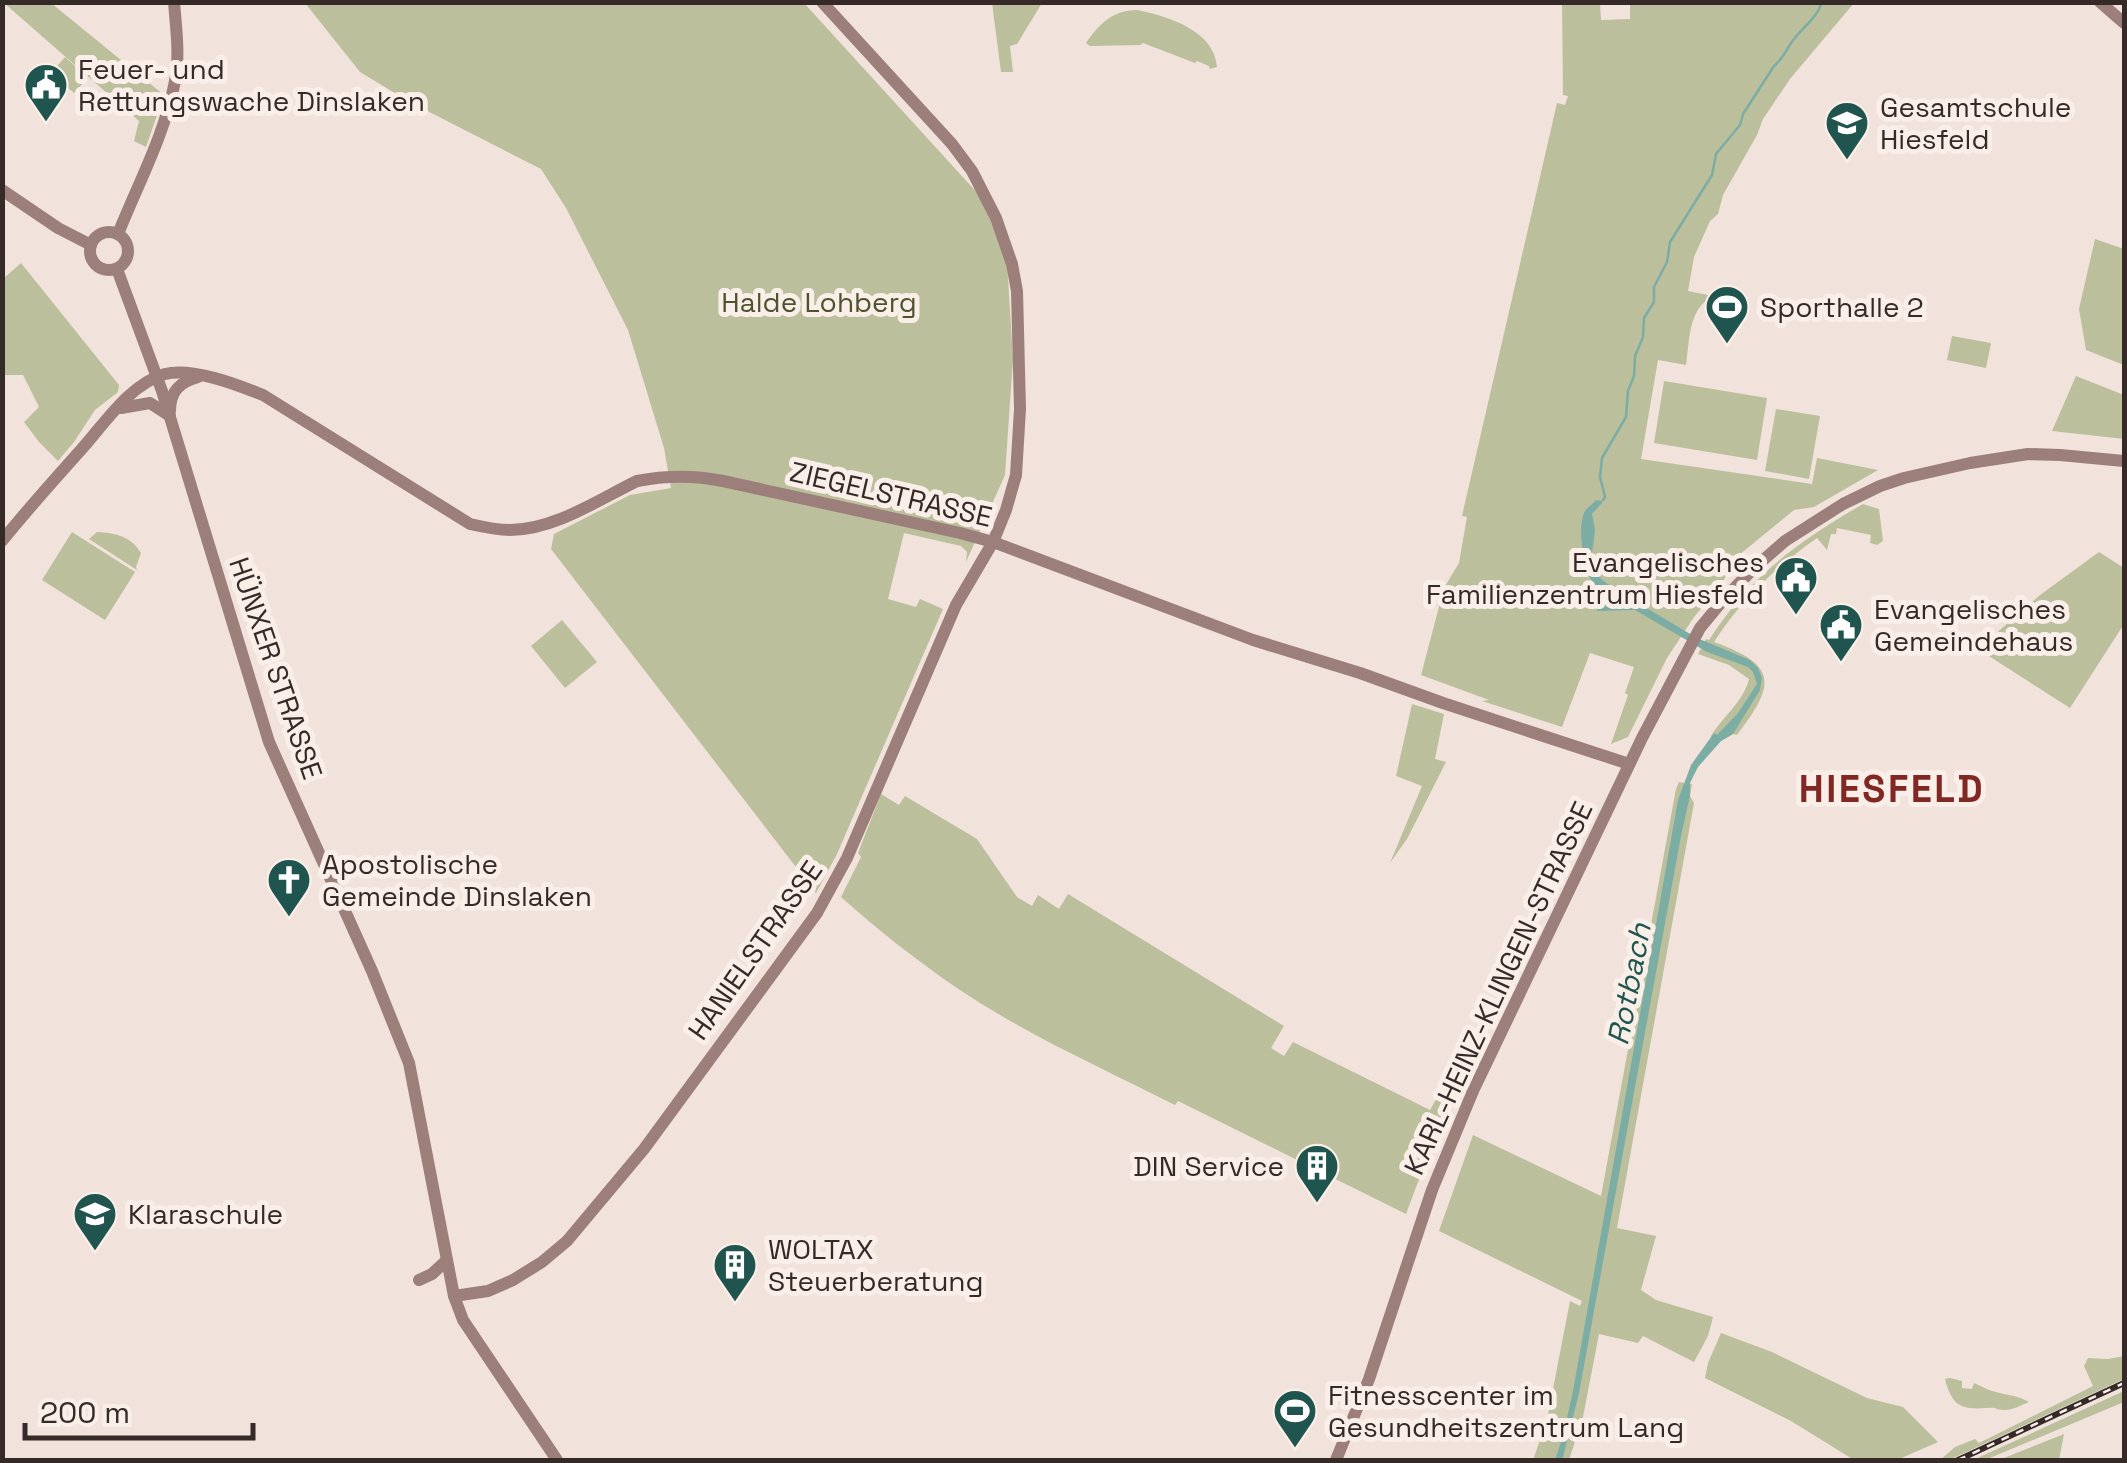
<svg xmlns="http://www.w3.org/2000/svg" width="2127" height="1463" font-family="'Space Grotesk',sans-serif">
  <rect width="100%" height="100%" fill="#f1e3dc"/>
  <g fill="#bbbf9c">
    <polygon points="4,3 51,3 164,95 146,147 134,141 139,121"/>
    <polygon points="305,3 804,3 981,197 1007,262 1013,359 1005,475 966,562 967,552 961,546 904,533 888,599 916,607 920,599 943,609 837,854 816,893 551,549 554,534 630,495 671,488 664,448 628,330 566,208 541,169 408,101 360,72"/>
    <polygon points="992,3 1042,3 1017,44 1010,46 1013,72 1001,72"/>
    <path d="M 1562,3 L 1600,3 L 1601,20 L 1630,19 L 1630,3 L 1854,3 L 1790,79 L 1763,119 L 1757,135 L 1723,195 L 1718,214 L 1710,221 L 1694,257 L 1688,291 L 1713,296 C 1688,309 1690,339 1686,365 L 1658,360 L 1641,459 L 1812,484 L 1817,458 L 1878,470 L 1814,507 L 1794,510 L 1733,560 L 1722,584 L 1694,617 L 1667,658 L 1628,737 L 1611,744 L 1628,695 L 1625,693 L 1634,667 L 1590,653 L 1562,727 L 1482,701 L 1489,700 L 1421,675 L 1444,588 L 1459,563 L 1467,517 L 1462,516 L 1557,103 L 1565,105 L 1568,96 L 1563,95 Z"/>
    <path d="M 1137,10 C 1168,16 1215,31 1217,67 L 1210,69 L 1209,66 L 1197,61 L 1195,63 L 1143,43 L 1140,45 L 1090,46 L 1086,43 C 1099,24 1113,10 1137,10 Z"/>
    <polygon points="65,57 88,78 74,93 51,73"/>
    <polygon points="2095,239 2124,249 2124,365 2086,350 2079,309"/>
    <polygon points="21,263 119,385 118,392 95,410 74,442 58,461 39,442 24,422 39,407 23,375 3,375 3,279"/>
    <polygon points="1952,336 1991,343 1986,368 1947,360"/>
    <polygon points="2076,376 2124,395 2124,439 2052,431"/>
    <polygon points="1664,381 1767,398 1757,460 1654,443"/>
    <polygon points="1776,409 1820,416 1809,479 1765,471"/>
    <path d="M 1863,504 L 1879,509 L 1883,541 L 1877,545 L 1870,543 L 1871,535 L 1837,528 L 1836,534 L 1831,534 L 1827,550 L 1817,538 C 1777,566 1741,600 1714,642 C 1778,665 1776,684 1737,735 L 1733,734 L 1721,741 L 1714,734 L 1710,738 C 1720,719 1743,703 1749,679 L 1729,665 L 1698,654 L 1706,639 L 1709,640 C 1750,576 1799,541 1863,504 Z"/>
    <polygon points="72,532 135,572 105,620 42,580"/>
    <path d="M 97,532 C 115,533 131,536 141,553 L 136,567 L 137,570 L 89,539 Z"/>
    <polygon points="2099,552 2124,568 2124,624 2070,708 1978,649 2040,595"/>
    <polygon points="562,620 597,662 565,688 531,646"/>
    <polygon points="1412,704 1444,714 1435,759 1446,762 1407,839 1390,863 1422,786 1396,776"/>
    <polygon points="1679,782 1692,784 1690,796 1694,803 1617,1228 1656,1236 1641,1290 1656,1300 1713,1317 1708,1336 1694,1362 1643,1336 1638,1343 1599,1334 1583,1417 1569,1460 1533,1460 1547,1420 1570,1301 1580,1306 1582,1301 1439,1231 1473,1135 1601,1196 1676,789"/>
    <path d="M 881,794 L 899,805 L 905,796 L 977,839 L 1017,897 L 1032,906 L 1038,895 L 1059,909 L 1068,894 L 1284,1026 L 1271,1048 L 1284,1056 L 1293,1042 L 1430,1110 L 1454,1068 L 1464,1077 L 1418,1182 L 1406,1214 L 1178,1101 L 1175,1105 C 1102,1068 1025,1034 957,988 C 916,960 878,930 841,897 L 861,857 L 858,853 Z"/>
    <polygon points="1721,1333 1772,1352 1867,1398 1903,1407 1938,1442 1897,1460 1854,1460 1791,1421 1705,1378 1708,1363"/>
    <polygon points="2124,1356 2124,1379 1949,1460 1940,1460 1955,1447 1975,1439 1979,1443 2093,1386 2084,1366 2088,1358 2108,1359"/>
    <path d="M 1950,1378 L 1962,1381 L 1962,1388 L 1972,1389 L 1974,1383 C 1979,1385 1984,1388 1989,1390 C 2002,1395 2016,1394 2029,1402 C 2021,1405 2013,1410 2005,1410 C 1993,1410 1999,1407 1987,1408 C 1961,1410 1952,1406 1945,1379 Z"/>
    <polygon points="2124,1391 2124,1402 1985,1460 1973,1460"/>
    <polygon points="2064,1434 2059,1460 1999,1460"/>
  </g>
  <path fill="#7cada5" d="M 1596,500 L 1602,501 L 1602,503 L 1592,514 L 1595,530 L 1592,554 L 1601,579 L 1616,590 L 1697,638 L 1750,660 L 1758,668 L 1762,678 L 1760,690 L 1733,734 L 1721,741 L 1698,767 L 1690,783 L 1690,796 L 1681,836 L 1579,1393 L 1563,1457 L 1561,1460 L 1555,1460 L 1563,1436 L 1573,1391 L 1678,800 L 1691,765 L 1714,733 L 1717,735 L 1738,713 L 1757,684 L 1753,672 L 1748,667 L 1707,652 L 1635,610 L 1597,611 L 1600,597 L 1610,598 C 1603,591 1591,583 1588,574 C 1583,559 1577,526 1585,511 C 1588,507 1593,504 1596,500 Z"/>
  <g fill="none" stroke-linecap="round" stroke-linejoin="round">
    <path stroke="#7cada5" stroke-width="2.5" d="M 1603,500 L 1605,497 L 1600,477 L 1602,458 L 1626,417 L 1628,391 L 1634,376 L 1635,356 L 1643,337 L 1644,318 L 1654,302 L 1654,287 L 1667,262 L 1670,242 L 1712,175 L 1716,154 L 1740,125 L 1743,114 L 1774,66 C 1784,58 1787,47 1795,38 C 1805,25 1817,18 1822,2"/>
    <g stroke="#9c7f7a" stroke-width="12">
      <polyline points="2100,2 2124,23"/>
      <polyline points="2,190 58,228 91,245"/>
      <circle cx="109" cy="251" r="19"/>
      <path d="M 118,234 C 138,184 165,134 175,81 C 180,55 176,28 174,2"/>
      <polyline points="117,269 162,391 269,742 372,971 409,1063 454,1296 463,1320 557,1460"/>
      <polyline points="121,408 150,403 170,416"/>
      <path d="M 170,411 C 170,391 180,382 198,377"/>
      <path d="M 2,541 C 27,510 53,481 79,452 C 103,426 129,384 165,374 C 192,367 238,385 263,395 L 470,524 C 483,527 496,530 510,530 C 554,530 598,500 637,481 C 667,475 694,475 723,481 L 960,533 L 993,542 L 1253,640 L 1360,673 L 1443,703 L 1629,764"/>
      <polyline points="419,1280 432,1274 446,1261"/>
      <polyline points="454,1296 488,1291 513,1280 542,1262 567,1241 644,1149 817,913 847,858 956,605 993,542 1006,510 1016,475 1020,409 1017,291 1012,264 996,218 972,171 952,144 822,2"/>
      <polyline points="1336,1460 1369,1379 1432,1190 1473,1091 1642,738 1700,628 1724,599 1754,568 1785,541 1843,504 1880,486 1904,478 1970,463 2028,454 2060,455 2124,461"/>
    </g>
    <defs>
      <polyline id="rail" points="1958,1460 2124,1383"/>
    </defs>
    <use href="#rail" stroke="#362a28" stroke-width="6"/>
    <use href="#rail" stroke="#f9eee8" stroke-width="2.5" stroke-dasharray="8" stroke-linecap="butt"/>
  </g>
  <defs>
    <symbol id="civic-pin" viewBox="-11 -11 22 30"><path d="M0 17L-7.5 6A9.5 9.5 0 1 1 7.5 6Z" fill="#1f554e" stroke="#f9eee8"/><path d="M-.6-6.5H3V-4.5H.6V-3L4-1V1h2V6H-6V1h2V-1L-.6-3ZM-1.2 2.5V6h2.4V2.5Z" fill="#fff"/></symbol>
    <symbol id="school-pin" viewBox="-11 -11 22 30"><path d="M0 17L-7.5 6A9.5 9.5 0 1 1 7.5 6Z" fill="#1f554e" stroke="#f9eee8"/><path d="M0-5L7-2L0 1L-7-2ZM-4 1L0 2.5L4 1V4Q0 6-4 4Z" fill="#fff"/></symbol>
    <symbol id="stadium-pin" viewBox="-11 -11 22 30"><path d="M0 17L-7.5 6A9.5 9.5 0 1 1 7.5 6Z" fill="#1f554e" stroke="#f9eee8"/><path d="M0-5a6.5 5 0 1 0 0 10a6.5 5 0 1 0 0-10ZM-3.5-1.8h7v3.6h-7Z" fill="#fff"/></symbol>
    <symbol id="church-pin" viewBox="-11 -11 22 30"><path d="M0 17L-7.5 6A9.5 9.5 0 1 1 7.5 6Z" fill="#1f554e" stroke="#f9eee8"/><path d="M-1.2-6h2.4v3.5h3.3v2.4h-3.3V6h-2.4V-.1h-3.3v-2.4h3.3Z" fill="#fff"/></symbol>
    <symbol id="building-pin" viewBox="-11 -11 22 30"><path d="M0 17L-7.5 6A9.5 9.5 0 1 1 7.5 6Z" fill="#1f554e" stroke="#f9eee8"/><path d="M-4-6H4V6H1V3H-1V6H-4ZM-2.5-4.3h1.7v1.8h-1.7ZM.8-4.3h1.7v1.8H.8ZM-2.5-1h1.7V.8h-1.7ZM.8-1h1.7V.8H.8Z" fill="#fff"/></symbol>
  </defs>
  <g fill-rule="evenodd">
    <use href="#civic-pin" x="21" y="60" width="50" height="68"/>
    <use href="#school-pin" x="1822" y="98" width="50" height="68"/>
    <use href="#stadium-pin" x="1702" y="282" width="50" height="68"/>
    <use href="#civic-pin" x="1771" y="553" width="50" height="68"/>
    <use href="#civic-pin" x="1816" y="600" width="50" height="68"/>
    <use href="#church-pin" x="264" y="855" width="50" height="68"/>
    <use href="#building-pin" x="1292" y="1141" width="50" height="68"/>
    <use href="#school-pin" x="70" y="1189" width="50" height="68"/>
    <use href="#building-pin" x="710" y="1240" width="50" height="68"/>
    <use href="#stadium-pin" x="1270" y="1386" width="50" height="68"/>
  </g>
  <g text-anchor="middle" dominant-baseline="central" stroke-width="10" stroke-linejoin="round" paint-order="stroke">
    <g font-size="28" fill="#362a28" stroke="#f9eee8" text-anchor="start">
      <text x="78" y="69">Feuer- und<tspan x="78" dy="32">Rettungswache Dinslaken</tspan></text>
      <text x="1880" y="107">Gesamtschule<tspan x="1880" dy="32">Hiesfeld</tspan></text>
      <text x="1760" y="307">Sporthalle 2</text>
      <text x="1764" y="562" text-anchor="end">Evangelisches<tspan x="1764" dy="32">Familienzentrum Hiesfeld</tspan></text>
      <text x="1874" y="609">Evangelisches<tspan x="1874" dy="32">Gemeindehaus</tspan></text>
      <text x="322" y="864">Apostolische<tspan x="322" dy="32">Gemeinde Dinslaken</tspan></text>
      <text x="1284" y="1166" text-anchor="end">DIN Service</text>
      <text x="128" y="1214">Klaraschule</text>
      <text x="768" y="1249">WOLTAX<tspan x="768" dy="32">Steuerberatung</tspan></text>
      <text x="1328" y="1395">Fitnesscenter im<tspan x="1328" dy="32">Gesundheitszentrum Lang</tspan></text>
    </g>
    <g font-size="28" fill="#4d532d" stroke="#f9eee8">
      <text x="819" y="302">Halde Lohberg</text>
    </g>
    <g font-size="28" fill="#362a28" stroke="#f9eee8">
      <text transform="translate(891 494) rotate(13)">ZIEGELSTRASSE</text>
      <text transform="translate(276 668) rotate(71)">HÜNXER STRASSE</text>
      <text transform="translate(755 950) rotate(-55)">HANIELSTRASSE</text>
      <text transform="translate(1498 988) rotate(-65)">KARL-HEINZ-KLINGEN-STRASSE</text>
    </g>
    <g font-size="30" font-style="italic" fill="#1f554e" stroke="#f9eee8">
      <text transform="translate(1629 984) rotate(-79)">Rotbach</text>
    </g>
    <g font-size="38" font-weight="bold" letter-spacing="2.5" fill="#812824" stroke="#f9eee8">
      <text x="1892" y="789">HIESFELD</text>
    </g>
  </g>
  <rect width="2127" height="1463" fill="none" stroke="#362a28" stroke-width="10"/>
  <path d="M25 1423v15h228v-15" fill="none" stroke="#362a28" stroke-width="5"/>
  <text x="40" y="1423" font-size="30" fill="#362a28" stroke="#f9eee8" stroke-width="8" paint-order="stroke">200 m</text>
</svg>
